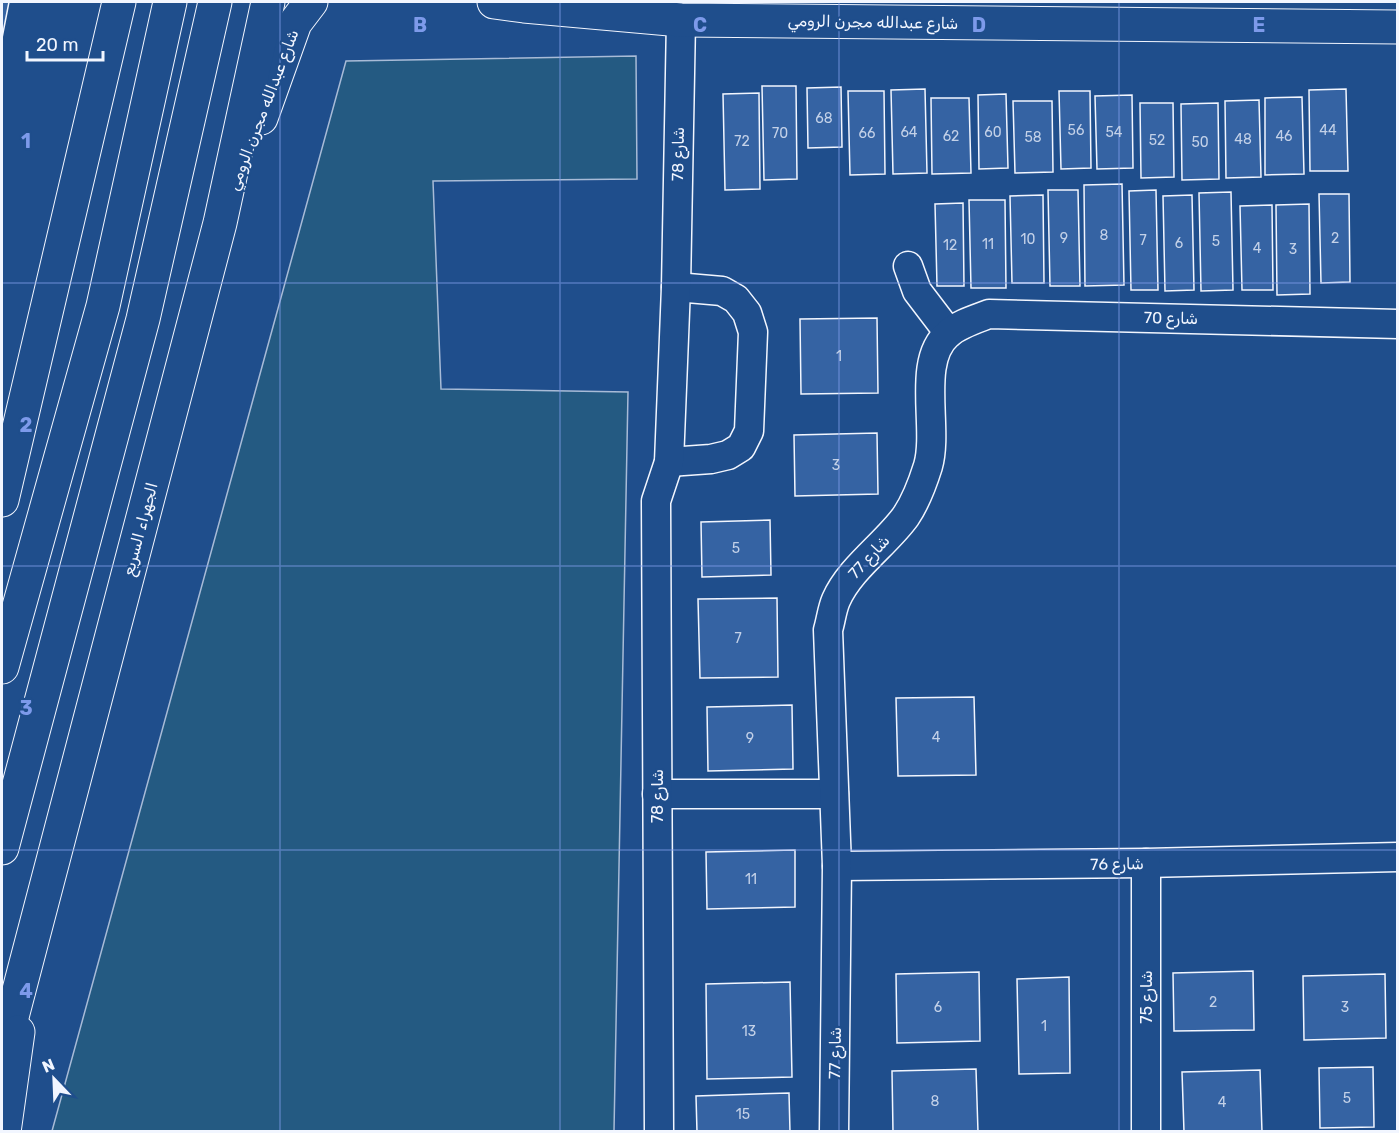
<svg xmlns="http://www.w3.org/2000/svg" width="1399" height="1133" font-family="Rubik,Cairo,sans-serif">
  <rect width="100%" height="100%" fill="#1f4e8c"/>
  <polygon fill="#245a82" stroke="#a8bbd7" stroke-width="1.5" points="636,56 637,179 433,181 441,389 628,392 614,1131 52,1131 346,61"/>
  <g fill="#3563a3" stroke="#f2f6ff" stroke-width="1.5">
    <polygon points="2,2 9,2 2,38"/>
    <polygon points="762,86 796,86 797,179 764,180"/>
    <polygon points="841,87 842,147 808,148 807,88"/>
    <polygon points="925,89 927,173 893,174 891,90"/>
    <polygon points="1346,89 1348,171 1310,171 1309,90"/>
    <polygon points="848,91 884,91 885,174 850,175"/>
    <polygon points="1059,91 1090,91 1091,168 1061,169"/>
    <polygon points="759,93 760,189 725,190 723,94"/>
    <polygon points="1006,94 1008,168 979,169 978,95"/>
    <polygon points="1132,95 1133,168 1097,169 1095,96"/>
    <polygon points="1302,97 1304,174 1265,175 1265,98"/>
    <polygon points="931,98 969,98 971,173 932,174"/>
    <polygon points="1259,100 1261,177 1226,178 1225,101"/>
    <polygon points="1013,101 1052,101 1053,172 1015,173"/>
    <polygon points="1140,103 1173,103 1174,177 1141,178"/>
    <polygon points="1218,103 1219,179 1182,180 1181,104"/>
    <polygon points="1122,184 1124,285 1085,286 1084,185"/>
    <polygon points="1048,190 1078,190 1080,286 1050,286"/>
    <polygon points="1156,190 1158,290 1131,290 1129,191"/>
    <polygon points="1231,192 1233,290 1201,291 1199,193"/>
    <polygon points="1319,194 1349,194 1350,282 1321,283"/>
    <polygon points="1043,195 1044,283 1012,283 1010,196"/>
    <polygon points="1192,195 1194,290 1165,291 1163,196"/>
    <polygon points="969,200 1005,200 1006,288 971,288"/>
    <polygon points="963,203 964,286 937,286 935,204"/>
    <polygon points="1309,204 1310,294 1277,295 1276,205"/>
    <polygon points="1272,205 1273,290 1242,290 1240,206"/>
    <polygon points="877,318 878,393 801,394 800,319"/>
    <polygon points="877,433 878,494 795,496 794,435"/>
    <polygon points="770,520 771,575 702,577 701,522"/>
    <polygon points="777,598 778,677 700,678 698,599"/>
    <polygon points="974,697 976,775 898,776 896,698"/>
    <polygon points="792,705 793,769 708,771 707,707"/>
    <polygon points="795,850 795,907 707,909 706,852"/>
    <polygon points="1253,971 1254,1030 1174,1031 1173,973"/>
    <polygon points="979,972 980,1041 897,1043 896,974"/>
    <polygon points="1385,974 1386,1038 1304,1040 1303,976"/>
    <polygon points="1069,977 1070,1073 1019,1074 1017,979"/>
    <polygon points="790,982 792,1077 707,1079 706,984"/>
    <polygon points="1373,1067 1374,1127 1320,1128 1319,1068"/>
    <polygon points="976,1069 978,1132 893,1132 892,1071"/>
    <polygon points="1260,1070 1262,1132 1184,1132 1182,1072"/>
    <polygon points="789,1093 790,1132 697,1132 696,1096"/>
  </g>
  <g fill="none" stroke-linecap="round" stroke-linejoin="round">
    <defs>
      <g id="minor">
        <polyline points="908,266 917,291 949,333"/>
        <polyline points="669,462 711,459 728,455 741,447 749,431 753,332 747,313 736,299 722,291 676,287"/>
        <polyline points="657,794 834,794"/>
        <polyline points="837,866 1146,863 1398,857"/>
        <polyline points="659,1132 656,501 669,462 676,287 681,20"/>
        <path d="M 834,1132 L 837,866 L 828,630 C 831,620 832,609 836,600 C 850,568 886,544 906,516 C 916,501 923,482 928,466 C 939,428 916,361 948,334 C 959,324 976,319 989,314 L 1398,324"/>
        <polyline points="1146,1132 1146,863"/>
      </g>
      <g id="major">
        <polyline points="494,2 524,6 681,20 1398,27"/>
        <polyline points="261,118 295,23 311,2"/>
        <polyline points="2,500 119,2"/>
        <polyline points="2,1055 220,223 268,2"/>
        <polyline points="4,1132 18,1032"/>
      </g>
      <g id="highway">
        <polyline points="2,667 103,306 170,2"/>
        <polyline points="2,848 143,319 215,2"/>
      </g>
    </defs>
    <use href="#minor" stroke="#f2f6ff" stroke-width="31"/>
    <use href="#major" stroke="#f2f6ff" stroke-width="35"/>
    <use href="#highway" stroke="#f2f6ff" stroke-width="35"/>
    <use href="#minor" stroke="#1f4e8c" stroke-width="28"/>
    <use href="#major" stroke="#1f4e8c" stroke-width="33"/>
    <use href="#highway" stroke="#1f4e8c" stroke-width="33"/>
  </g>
  <path fill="none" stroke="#7d9aea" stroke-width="1.5" stroke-opacity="0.55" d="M 280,2 L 280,1132M 560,2 L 560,1132M 839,2 L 839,1132M 1119,2 L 1119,1132M 2,283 L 1398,283M 2,566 L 1398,566M 2,850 L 1398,850"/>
  <g text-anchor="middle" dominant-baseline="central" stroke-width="4.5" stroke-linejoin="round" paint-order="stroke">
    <g font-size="14" fill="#c3d1e8">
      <text x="824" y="118">68</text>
      <text x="1076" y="130">56</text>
      <text x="1328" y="130">44</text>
      <text x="909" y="132">64</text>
      <text x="993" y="132">60</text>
      <text x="1114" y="132">54</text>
      <text x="780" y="133">70</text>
      <text x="867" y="133">66</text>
      <text x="951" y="136">62</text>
      <text x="1284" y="136">46</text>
      <text x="1033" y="137">58</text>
      <text x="1243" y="139">48</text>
      <text x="1157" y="140">52</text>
      <text x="742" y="141">72</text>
      <text x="1200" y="142">50</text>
      <text x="1104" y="235">8</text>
      <text x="1064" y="238">9</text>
      <text x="1335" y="238">2</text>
      <text x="1028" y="239">10</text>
      <text x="1143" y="240">7</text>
      <text x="1216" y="241">5</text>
      <text x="1179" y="243">6</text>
      <text x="988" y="244">11</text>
      <text x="950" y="245">12</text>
      <text x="1257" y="248">4</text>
      <text x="1293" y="249">3</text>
      <text x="839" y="356">1</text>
      <text x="836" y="465">3</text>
      <text x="736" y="548">5</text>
      <text x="738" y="638">7</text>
      <text x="936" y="737">4</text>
      <text x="750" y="738">9</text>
      <text x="751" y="879">11</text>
      <text x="1213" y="1002">2</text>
      <text x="938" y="1007">6</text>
      <text x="1345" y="1007">3</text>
      <text x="1044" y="1026">1</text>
      <text x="749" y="1031">13</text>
      <text x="1347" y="1098">5</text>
      <text x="935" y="1101">8</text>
      <text x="1222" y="1102">4</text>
      <text x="743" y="1114">15</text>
    </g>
    <g font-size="16" fill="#f2f6ff" stroke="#1f4e8c">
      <text transform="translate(873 22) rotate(1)">شارع عبدالله مجرن الرومي</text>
      <text transform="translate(263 110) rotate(-69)">شارع عبدالله مجرن الرومي</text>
      <text transform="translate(678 154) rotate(-89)">شارع 78</text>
      <text transform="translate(1171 318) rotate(1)">شارع 70</text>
      <text transform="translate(140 529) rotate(-75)">الجهراء السريع</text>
      <text transform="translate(869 557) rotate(-48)">شارع 77</text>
      <text transform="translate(657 796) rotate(-90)">شارع 78</text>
      <text transform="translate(1117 864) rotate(-1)">شارع 76</text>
      <text transform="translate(1146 997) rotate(-90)">شارع 75</text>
      <text transform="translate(835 1053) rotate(-89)">شارع 77</text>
    </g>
  </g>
  <g font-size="20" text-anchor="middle" font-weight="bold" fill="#7d9aea" stroke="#1f4e8c" stroke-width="4.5" stroke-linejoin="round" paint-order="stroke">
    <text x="420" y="32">B</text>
    <text x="700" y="32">C</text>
    <text x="979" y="32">D</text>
    <text x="1259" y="32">E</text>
    <text x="26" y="148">1</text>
    <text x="26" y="432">2</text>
    <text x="26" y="715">3</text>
    <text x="26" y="998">4</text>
  </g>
  <rect width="1399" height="1133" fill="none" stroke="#f2f6ff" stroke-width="6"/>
  <g transform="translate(54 1079) rotate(337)" stroke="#1f4e8c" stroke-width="4.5" paint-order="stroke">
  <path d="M0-4.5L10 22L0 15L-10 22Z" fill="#f2f6ff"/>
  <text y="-9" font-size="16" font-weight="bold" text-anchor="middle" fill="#f2f6ff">N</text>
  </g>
  <path d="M27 51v9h76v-9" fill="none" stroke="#f2f6ff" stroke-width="3"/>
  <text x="36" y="51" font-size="18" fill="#f2f6ff" stroke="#1f4e8c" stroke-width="4.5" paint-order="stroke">20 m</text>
</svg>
